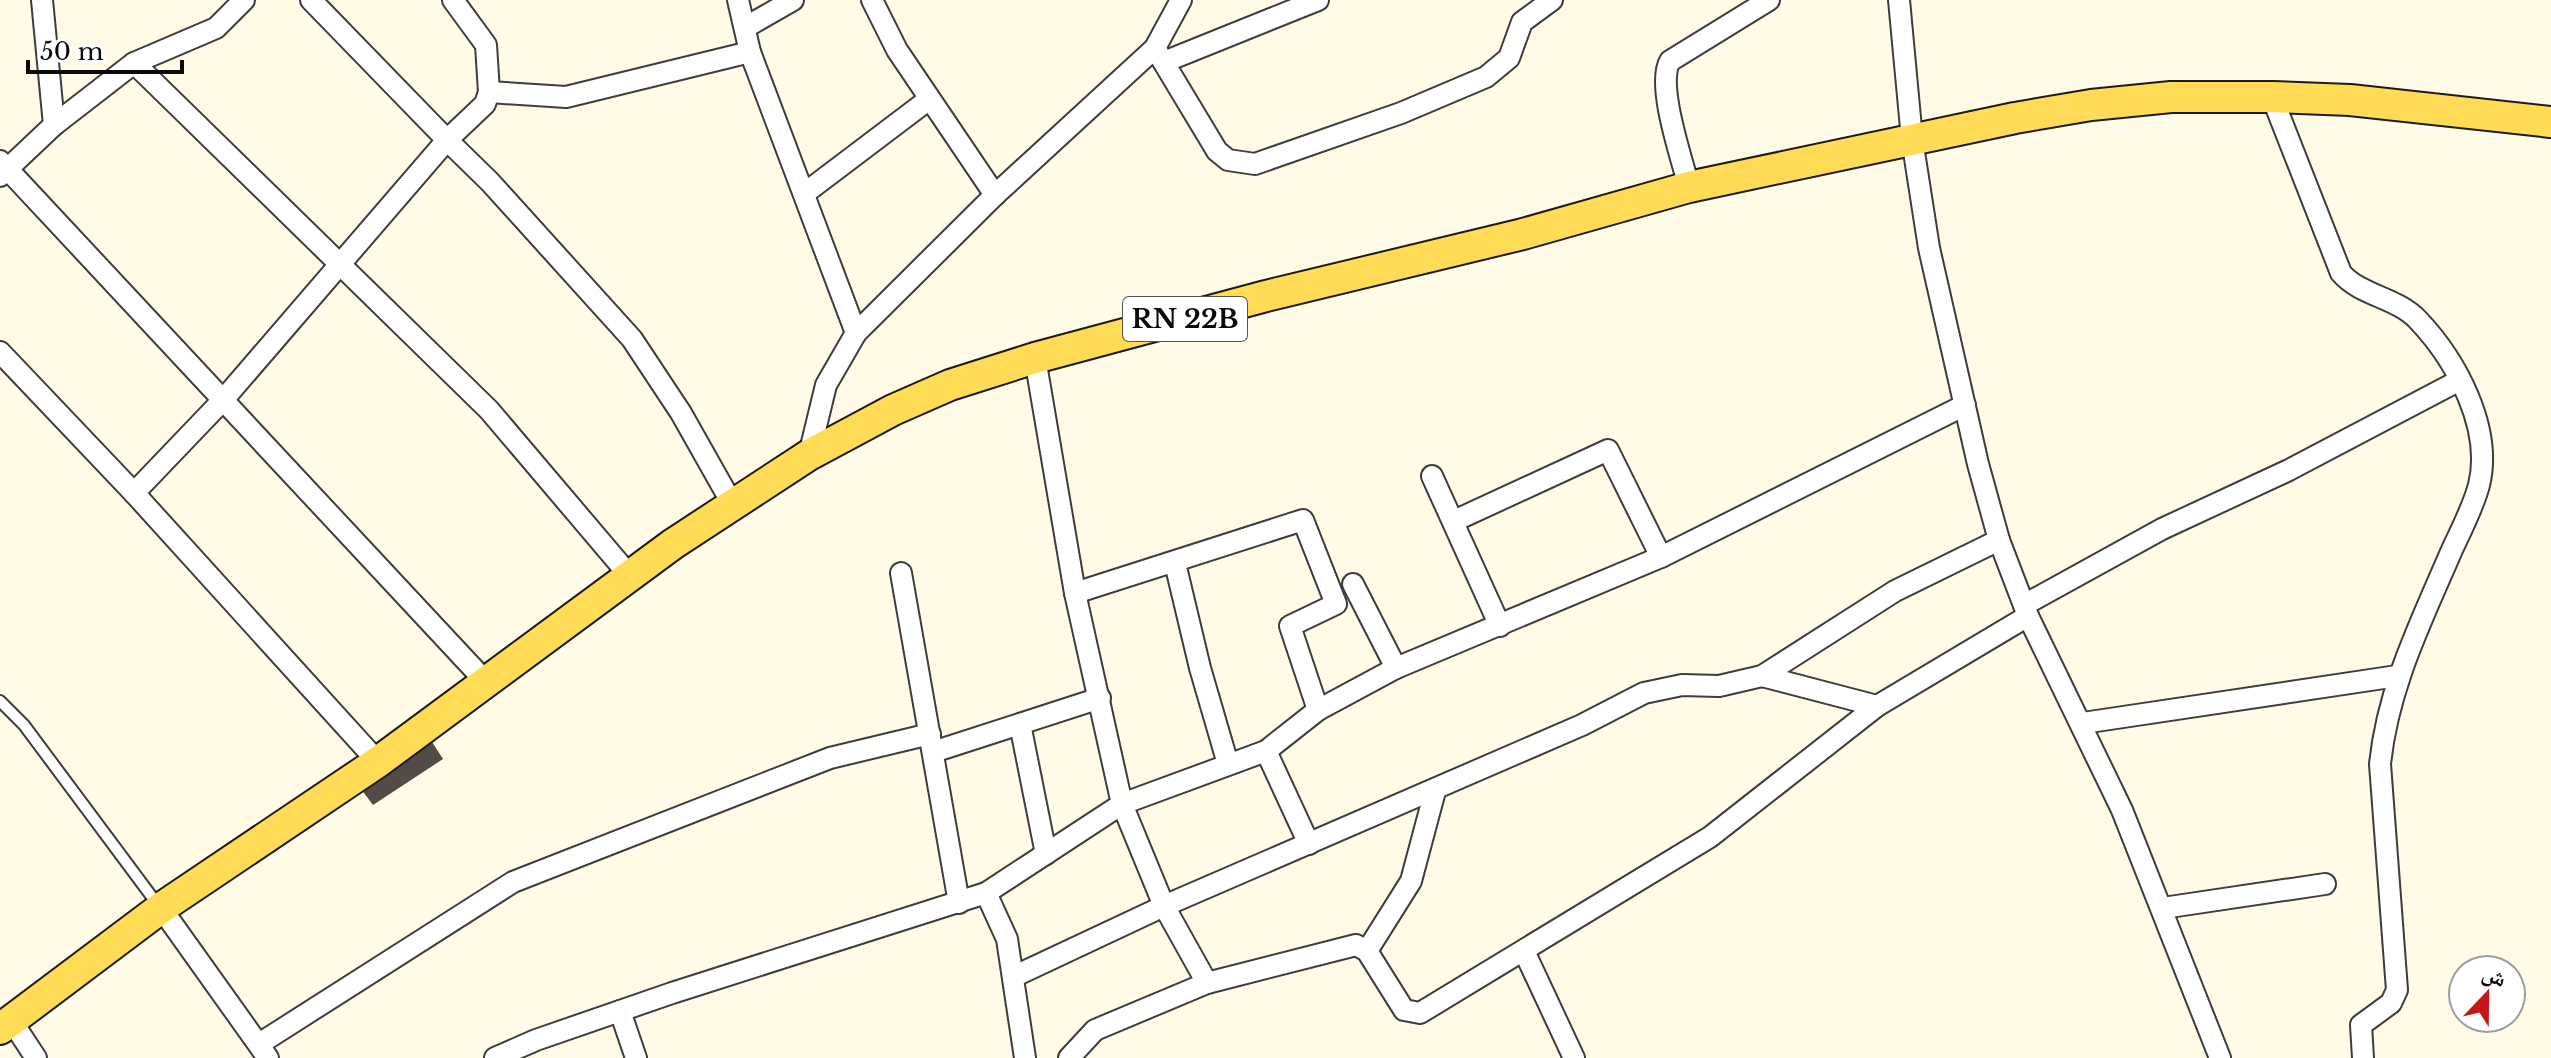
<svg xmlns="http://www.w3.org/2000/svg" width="2551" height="1058" font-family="'Libre Baskerville','Noto Naskh Arabic',serif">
  <rect width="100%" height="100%" fill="#fffbe6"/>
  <polygon fill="#534b45" points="432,742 443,759 373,805 361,789"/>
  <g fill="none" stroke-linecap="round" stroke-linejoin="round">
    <defs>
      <polyline id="service" points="0,701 24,725 158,905"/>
      <g id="minor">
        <polyline points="42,0 54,125"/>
        <polyline points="311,0 447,140 485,104 489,92 486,45 453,0"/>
        <polyline points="738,0 750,52 856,333 826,385 809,455"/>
        <polyline points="872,0 897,50 995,195"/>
        <polyline points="1899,0 1912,139 1929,248 1978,464 1999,540 2028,616 2122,810 2220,1058"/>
        <polyline points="746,27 793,0"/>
        <polyline points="1155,48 1217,151 1228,160 1255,164 1401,113 1486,77 1509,58 1522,22 1552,0"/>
        <polyline points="1164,62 1318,0"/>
        <polyline points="134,63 216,28 244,0"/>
        <polyline points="489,92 566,97 750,52"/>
        <path d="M 2272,97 L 2341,273 C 2361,296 2396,297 2418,320 C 2456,360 2493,428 2479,485 C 2473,508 2461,530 2451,552 C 2421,622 2388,687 2380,764 L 2397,990 L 2391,1003 L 2361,1025 L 2363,1058"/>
        <polyline points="0,161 486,682"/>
        <polyline points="0,176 54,125 134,63 489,410 629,575"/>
        <path d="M 1689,187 C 1682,159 1656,85 1670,61 L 1769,0"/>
        <polyline points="805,193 928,100"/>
        <polyline points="856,333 995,195 1155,48 1181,0"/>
        <polyline points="0,352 134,493 223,400 447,140 490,182 632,339 681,413 734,507"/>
        <polyline points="1035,358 1075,593 1122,804 1164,906 1207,983 1356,945 1367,951 1404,1010 1420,1013 1710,837 1877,706 2028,616"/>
        <polyline points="1432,476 1500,626"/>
        <polyline points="134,493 378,762"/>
        <polyline points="1454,521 1608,450 1661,557"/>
        <polyline points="1175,563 1200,668 1228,764"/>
        <polyline points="901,573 959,903"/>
        <polyline points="1353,584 1396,668"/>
        <polyline points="1075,593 1303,520 1336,604 1290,626 1318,710"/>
        <polyline points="2024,605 2162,529 2289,470 2460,380"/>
        <polyline points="1762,676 1877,706"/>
        <polyline points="2083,723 2397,676"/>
        <polyline points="1020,724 1046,854"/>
        <polyline points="1266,751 1309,844"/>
        <polyline points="933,752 1100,698"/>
        <polyline points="986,893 1007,939 1025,1058"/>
        <polyline points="161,908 268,1058"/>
        <polyline points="2163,908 2325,884"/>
        <polyline points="1367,951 1411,881 1435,791"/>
        <polyline points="1524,951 1574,1058"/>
        <polyline points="1013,977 1164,906 1582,725 1644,693 1682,685 1719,686 1762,676 1895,591 1999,540"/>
        <polyline points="620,1011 636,1058"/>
        <polyline points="11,1020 36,1058"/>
        <polyline points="259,1044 513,882 830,758 930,734"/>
        <polyline points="495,1058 536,1040 672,993 986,893 1122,804 1266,751 1318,710 1396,668 1661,557 1965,405"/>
        <polyline points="1069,1058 1095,1030 1207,983"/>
      </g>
      <polyline id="primary" points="0,1029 161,908 378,762 673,544 809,455 893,410 950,385 1035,358 1266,296 1523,234 1689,187 2015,118 2091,105 2171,97 2272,97 2350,100 2551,122"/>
    </defs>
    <use href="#service" stroke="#3d3d3d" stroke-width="14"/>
    <use href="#minor" stroke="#3d3d3d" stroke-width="24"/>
    <use href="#primary" stroke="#1b1b1b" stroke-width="34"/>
    <use href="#service" stroke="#fff" stroke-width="10"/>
    <use href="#minor" stroke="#fff" stroke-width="20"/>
    <use href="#primary" stroke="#ffdb56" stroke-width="30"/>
  </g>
  <g text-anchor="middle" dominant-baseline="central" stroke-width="8" stroke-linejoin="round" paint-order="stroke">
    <rect fill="#fff" stroke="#545454" stroke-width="2" x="1123" y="297" width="124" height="44" rx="6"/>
    <g font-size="26" font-weight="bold" fill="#0a0a0a">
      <text x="1185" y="319">RN 22B</text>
    </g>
  </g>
  <g transform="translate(2487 994) rotate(22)"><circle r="38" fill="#ffffff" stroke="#9d9d9d" stroke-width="2"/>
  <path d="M0-6L14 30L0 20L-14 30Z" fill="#c5161a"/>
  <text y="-12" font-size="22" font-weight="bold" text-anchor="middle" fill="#0a0a0a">ش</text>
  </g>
  <path d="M28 60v12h154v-12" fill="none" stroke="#0a0a0a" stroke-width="4"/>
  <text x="40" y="60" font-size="24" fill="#0a0a0a" stroke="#ffffff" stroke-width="6" paint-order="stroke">50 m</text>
</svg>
